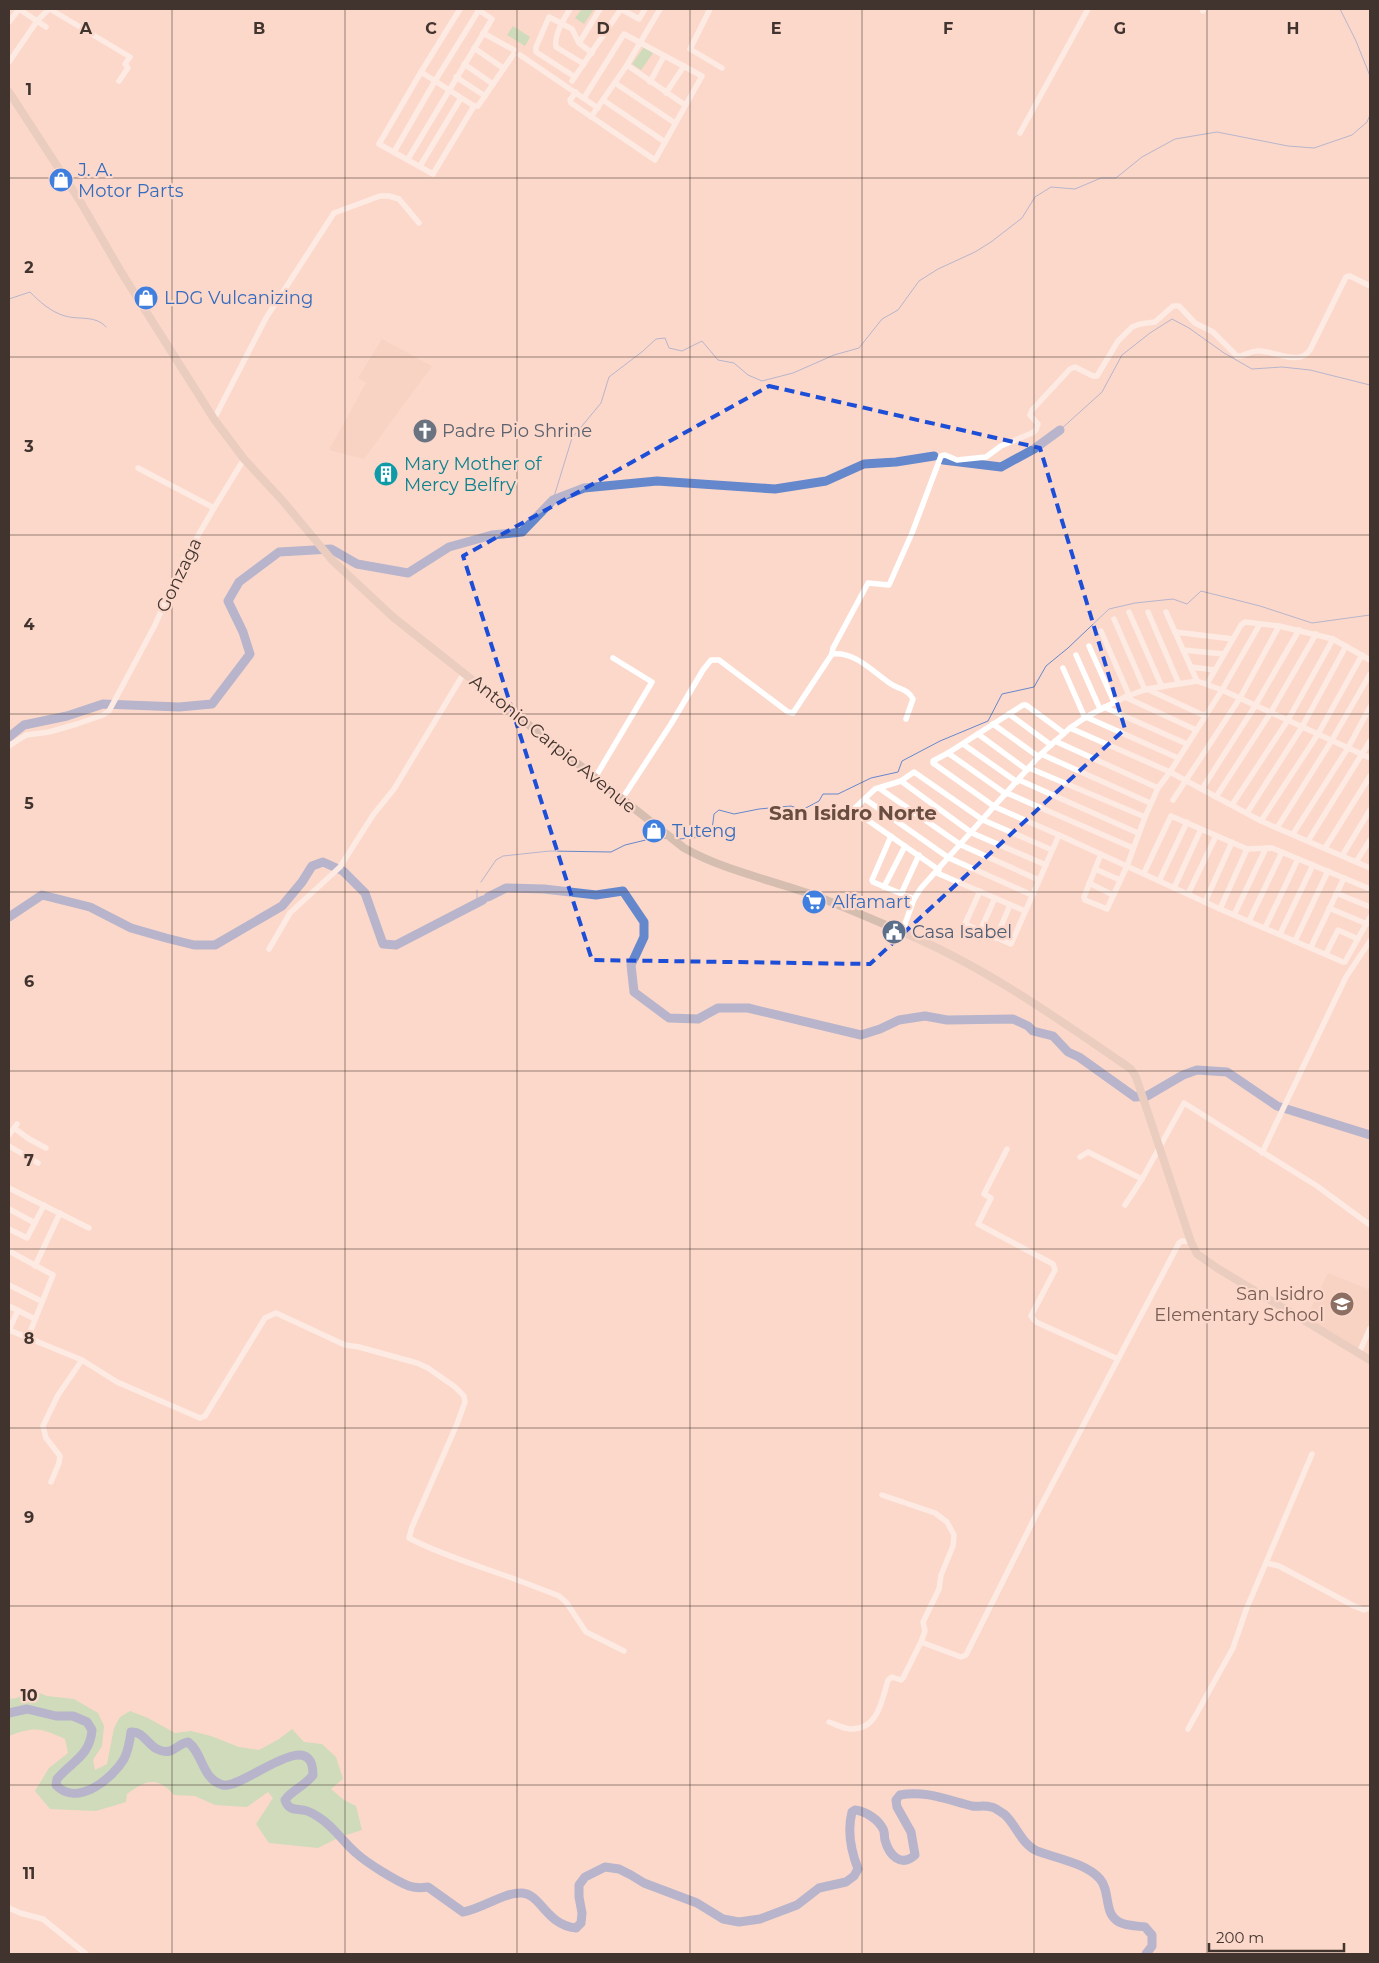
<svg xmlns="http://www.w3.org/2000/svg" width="1379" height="1963" font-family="Montserrat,sans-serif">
  <rect width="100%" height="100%" fill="#fcd8cb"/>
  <g fill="#f4cab9">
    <polygon points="382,339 432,366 364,459 329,450 366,383 358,378"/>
    <polygon points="1328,1273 1370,1290 1370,1324 1358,1350 1306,1318"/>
  </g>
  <g fill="#99dda6">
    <polygon points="582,9 594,9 584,24 575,18"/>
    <polygon points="513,26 530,37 525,46 507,35"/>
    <polygon points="644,47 653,53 641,70 632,64"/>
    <path d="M 32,1690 L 47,1696 L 74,1699 L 98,1713 L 104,1726 L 102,1746 L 93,1760 L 95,1770 L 107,1764 L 114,1728 L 120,1717 L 130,1711 L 148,1718 L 175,1733 L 191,1731 L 211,1736 L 239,1747 L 259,1750 L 279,1739 L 292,1729 L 304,1742 L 322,1744 L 336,1757 L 343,1779 L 331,1789 L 344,1800 L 356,1806 L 362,1830 L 340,1837 L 318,1848 L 269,1843 L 256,1824 L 273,1798 L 268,1792 L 247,1807 L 215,1805 L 195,1796 L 174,1795 C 157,1776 146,1780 127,1794 L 126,1802 L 96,1811 L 50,1809 L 35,1791 L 49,1768 L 68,1753 L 65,1739 C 41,1728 35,1726 9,1736 L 9,1699 L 17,1698 Z"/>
  </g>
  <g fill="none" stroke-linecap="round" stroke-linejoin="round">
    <g stroke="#6588cd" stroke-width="1">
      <polyline points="1340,9 1356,41 1370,76"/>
      <path d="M 9,299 L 30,292 C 40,302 51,312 65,316 C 79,320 96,315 106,327"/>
      <polyline points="1060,430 1102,392 1122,355 1150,333 1172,319 1189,328 1224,353 1252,369 1282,367 1310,370 1370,385"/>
      <polyline points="553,500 572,438 601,403 609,377 643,351 656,339 665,338 669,348 682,351 702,341 718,360 734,363 748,375 762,381 793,373 834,355 859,348 882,319 898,310 919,281 938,269 975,252 991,242 1022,218 1035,197 1051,187 1075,189 1101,178 1116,178 1142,157 1175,139 1217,132 1288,146 1314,148 1352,135 1367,122 1370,115"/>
      <polyline points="679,839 702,837 712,830 714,814 719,810 734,814 759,809 791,806 802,810 819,801 823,794 838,794 871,778 898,772 902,761 940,741 988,721 1002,694 1034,687 1046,666 1068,648 1109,609 1135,603 1173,599 1187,604 1201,591 1260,606 1312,623 1370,615"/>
      <polyline points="481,882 496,860 503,856 550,851 611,852 625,845 654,838 667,838"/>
      <polyline points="477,905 477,890"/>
    </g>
    <g stroke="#6588cd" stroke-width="9">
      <polyline points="943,460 1001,467 1034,449 1060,430"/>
      <polyline points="9,737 24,725 67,716 103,704 179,707 212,704 250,654 243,632 228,601 239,582 279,552 331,549 357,564 408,573 449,547 492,535 522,532 553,500 584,488 657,481 775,489 826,481 864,464 896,462 934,456"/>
      <polyline points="488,897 506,888 544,889 596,895 623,891 644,922 644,937 631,965 634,992 669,1018 698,1019 718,1008 748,1008 861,1035 880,1029 899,1020 925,1016 947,1020 1013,1019 1028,1026 1033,1031 1053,1036 1068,1052 1079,1057 1135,1097 1147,1096 1183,1075 1197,1070 1227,1072 1277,1106 1370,1135"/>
      <polyline points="9,917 42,895 90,907 131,928 166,938 194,945 215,945 282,906 302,882 312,866 323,862 343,871 365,893 383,944 396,945 483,900"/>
      <path d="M 9,1713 L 27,1709 L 56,1716 L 73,1716 L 87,1722 L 92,1730 C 90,1756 72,1761 57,1779 L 56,1785 C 77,1808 113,1778 124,1759 C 128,1751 130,1740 131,1732 C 146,1730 150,1755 170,1751 C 176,1749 181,1743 188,1742 C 203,1753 202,1780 223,1785 C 243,1790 313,1723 313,1775 C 305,1786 292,1790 285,1800 C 289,1812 297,1808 307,1811 C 311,1812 317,1816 320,1818 C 335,1828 343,1842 356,1853 C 367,1863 396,1881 409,1886 C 415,1888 422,1888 428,1887 L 463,1912 C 482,1909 504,1892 522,1893 C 541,1894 546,1925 576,1928 L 581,1923 L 582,1913 L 579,1897 L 579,1885 L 585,1877 L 605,1867 L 619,1869 L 631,1875 L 644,1883 L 697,1903 L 723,1919 L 739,1922 L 760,1919 L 797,1905 L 819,1888 L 846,1882 L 854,1876 L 858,1869 C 851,1851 847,1831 852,1812 L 855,1810 C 865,1811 878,1819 883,1829 C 885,1832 884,1837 885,1840 C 889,1855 901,1868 915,1855 L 911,1832 L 897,1807 L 896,1800 L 900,1795 C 925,1790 948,1800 972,1806 C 978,1807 984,1805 991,1807 C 995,1807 1000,1812 1004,1814 C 1016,1824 1021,1844 1037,1851 C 1055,1858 1086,1863 1100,1879 C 1111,1892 1103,1913 1119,1922 C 1126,1926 1138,1926 1145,1927 L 1152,1935 L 1152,1946 L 1146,1954"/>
    </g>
    <g stroke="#fff" stroke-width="5.5">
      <polyline points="50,9 130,57 125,64 128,68 119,81"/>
      <polyline points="460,9 421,72 379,144 433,174 474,106"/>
      <path d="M 570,9 C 564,19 554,34 556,47 L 584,64"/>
      <polyline points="710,9 690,49 722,68"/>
      <polyline points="1203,11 1204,9"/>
      <polyline points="9,22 19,9 37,21 49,9"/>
      <polyline points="483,33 514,50"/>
      <polyline points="579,43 600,9"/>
      <polyline points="474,48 503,68"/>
      <polyline points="520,55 598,108"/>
      <polyline points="9,62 37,21 46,27"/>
      <polyline points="464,64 493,84"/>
      <polyline points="627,65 685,105"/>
      <polyline points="421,72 474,106 478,106 513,55"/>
      <polyline points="456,77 485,96"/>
      <polyline points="575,77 536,52 536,47 549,17 572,29 579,43 592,53"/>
      <polyline points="572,81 621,9 639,19 645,9"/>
      <polyline points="650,82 664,56"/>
      <polyline points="615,83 675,123"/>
      <polyline points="576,92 570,100 571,103 655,160 702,76 624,34 584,98"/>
      <polyline points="666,93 684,66"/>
      <polyline points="603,100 665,142"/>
      <polyline points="591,117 627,65 660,9"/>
      <polyline points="1020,133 1088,9"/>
      <polyline points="394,152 435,81 479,10"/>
      <polyline points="408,159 492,19 477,9"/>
      <polyline points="420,166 461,98"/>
      <polyline points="214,419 266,318 334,213 380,196 389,196 399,199 419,223"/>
      <polyline points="138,468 214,508"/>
      <polyline points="1129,612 1162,687"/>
      <polyline points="1148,612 1179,684"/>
      <polyline points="1166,612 1197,681"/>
      <polyline points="1114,619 1145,690"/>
      <polyline points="1101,631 1129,695"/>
      <polyline points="1175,632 1233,639"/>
      <polyline points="1089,646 1114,702"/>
      <polyline points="1183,650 1224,654"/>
      <path d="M 832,654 C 855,651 873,672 891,684 C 900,690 907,688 913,699 L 906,719"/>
      <polyline points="1076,655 1100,709"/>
      <polyline points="1191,667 1215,670"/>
      <polyline points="1063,668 1085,718"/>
      <polyline points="1207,684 1241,625 1245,622 1279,626 1333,639 1370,660"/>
      <polyline points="1147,689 1205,716"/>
      <polyline points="1125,697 1196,730"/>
      <polyline points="1104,707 1187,744"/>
      <polyline points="1009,714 1051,745"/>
      <polyline points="1086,717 1178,758"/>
      <polyline points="993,724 1039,757"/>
      <polyline points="1070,728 1170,772 1222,690 1260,624"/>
      <polyline points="978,734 1027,770"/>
      <polyline points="1055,741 1158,788 1170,772 1261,821 1370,868"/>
      <polyline points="963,744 1017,782"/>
      <polyline points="9,746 26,735 49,732 77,724 103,715 109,711 155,625 182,563 214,508 244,459"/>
      <polyline points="948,753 1006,794"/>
      <polyline points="1041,754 1150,803"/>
      <polyline points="1029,768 1145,817 1158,788"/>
      <polyline points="596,776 652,682 613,658"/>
      <polyline points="1019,780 1138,833"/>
      <polyline points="901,781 972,833 1046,865"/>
      <polyline points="879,788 961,845 1039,880"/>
      <polyline points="1202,789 1255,706 1299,630"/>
      <polyline points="1007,793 1133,848"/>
      <polyline points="1216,797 1271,712 1316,634"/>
      <path d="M 622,799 L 671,724 L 703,670 L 711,660 L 719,660 L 788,712 L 793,713 L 832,654 L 833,648 L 868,583 L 889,585 L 912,533 L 941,456 L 945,455 L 957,460 L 986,457 L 1001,446 L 1032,433 L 1036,430 L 1038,424 L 1030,415 L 1032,410 L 1070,369 L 1075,367 L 1093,376 L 1097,376 L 1118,341 L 1132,327 L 1140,324 L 1155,322 L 1173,306 L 1179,306 L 1195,323 L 1213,332 L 1237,356 L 1241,356 C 1247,354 1254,350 1260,351 C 1277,352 1299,366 1310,350 L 1346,277 L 1350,276 L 1370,286"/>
      <polyline points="865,799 949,858 1032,895"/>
      <polyline points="1173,800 1240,698 1279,626"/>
      <polyline points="1232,805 1288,720 1333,639"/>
      <polyline points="1247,813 1302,727 1346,646"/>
      <polyline points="1261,821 1318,734 1362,655"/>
      <polyline points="1277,828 1332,740 1370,674"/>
      <polyline points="1293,834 1348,748 1370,707"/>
      <polyline points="1059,835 1220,909 1343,962 1345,962 1370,917"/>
      <polyline points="891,836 872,880 873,882 914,899"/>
      <polyline points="1308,841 1370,741"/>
      <polyline points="1325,848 1370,776"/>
      <polyline points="1101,854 1084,897 1085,900 1107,909 1127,866 1145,817"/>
      <polyline points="1342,856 1370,810"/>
      <polyline points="1356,862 1370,840"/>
      <polyline points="1095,869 1120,880"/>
      <polyline points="939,870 856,812 855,808 875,789 901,781 914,772 983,820 1052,850"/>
      <polyline points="937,873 1025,911"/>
      <polyline points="1144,873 1171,816 1247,849 1272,848 1370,889"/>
      <polyline points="1159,881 1187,822"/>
      <polyline points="1089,883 1113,895"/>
      <polyline points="884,887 905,846"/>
      <polyline points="1174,888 1201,829"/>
      <polyline points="980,891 965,924 1011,944 1059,835 995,807 933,763 933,761 948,753 1023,705 1026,705 1064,733"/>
      <polyline points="1336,893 1370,907"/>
      <polyline points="901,894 919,855"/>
      <polyline points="1188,894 1216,836"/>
      <polyline points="1205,902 1232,842"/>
      <polyline points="1329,908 1367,924"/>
      <polyline points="1220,909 1247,849"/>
      <polyline points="1234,915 1266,848"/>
      <polyline points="1249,921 1282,852"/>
      <polyline points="1265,928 1298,859"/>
      <polyline points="980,931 995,898"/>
      <polyline points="902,932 914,899 921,888 1041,754 1070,728 1086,717 1125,697 1147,689 1197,681 1222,690 1370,758"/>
      <polyline points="1280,934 1313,865"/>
      <polyline points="996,938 1010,905"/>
      <polyline points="1295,941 1328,871"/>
      <polyline points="1311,947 1344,878"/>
      <polyline points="269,949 290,913 340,867 373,815 394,789 464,673"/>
      <polyline points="1326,954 1338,930 1358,939"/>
      <polyline points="14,1128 29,1139 46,1148"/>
      <polyline points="9,1135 17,1124"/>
      <polyline points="9,1146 38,1163"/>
      <polyline points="1007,1149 984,1194 991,1198 978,1224 1053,1264 1055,1270 1031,1316 1036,1322 1118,1359"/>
      <polyline points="1262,1153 1346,977 1370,941"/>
      <polyline points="1080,1157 1088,1152 1142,1179"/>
      <polyline points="9,1188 89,1228"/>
      <polyline points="1125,1205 1142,1179 1184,1103 1317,1186 1370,1225"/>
      <polyline points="9,1209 35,1223"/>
      <polyline points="9,1229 27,1238 44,1205"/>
      <polyline points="9,1251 53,1275 28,1337"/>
      <polyline points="35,1266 60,1213"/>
      <polyline points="9,1285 41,1301"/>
      <polyline points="9,1306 35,1319"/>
      <path d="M 9,1330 L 82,1360 L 117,1382 L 200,1418 L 205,1416 L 265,1318 L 276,1313 L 345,1345 L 359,1347 L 417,1363 L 428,1368 L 455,1387 L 464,1396 L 465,1402 L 457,1424 L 412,1527 L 409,1538 C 435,1552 462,1560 489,1570 C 513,1578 536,1587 559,1596 L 566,1602 L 586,1632 L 624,1651"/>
      <polyline points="9,1330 18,1310"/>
      <polyline points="1359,1353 1370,1328"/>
      <polyline points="51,1482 59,1463 60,1456 46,1438 43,1426 58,1395 82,1360"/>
      <polyline points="882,1495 935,1513 947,1522 954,1535 953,1546 941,1575 939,1589 923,1622 925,1631 921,1642"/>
      <polyline points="1266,1563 1279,1566 1354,1606 1364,1610 1370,1608"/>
      <path d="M 829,1722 C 835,1724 844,1729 851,1729 C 878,1730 882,1700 888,1680 L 892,1677 L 901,1680 L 903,1678 L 921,1642 L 961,1657 L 966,1655 L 1034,1519 L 1179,1243 L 1182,1241 L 1191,1242"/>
      <polyline points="1188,1729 1233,1648 1246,1610 1312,1454"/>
      <polyline points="9,1908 20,1913 43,1919 86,1954"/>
    </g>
    <path stroke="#d5beb0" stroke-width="8" d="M 9,92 L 80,201 L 123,275 L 214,419 L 244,459 L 282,500 L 332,560 L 393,617 L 684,848 C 725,871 772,880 816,896 C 844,907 872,919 900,931 C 984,966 1057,1018 1131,1069 L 1136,1077 L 1191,1242 L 1197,1254 L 1217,1268 L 1370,1360"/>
  </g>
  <path d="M0 0H1379V1963H0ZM 769,386 L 1040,448 L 1125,729 L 870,964 L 592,960 L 463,556 Z" fill="#fcd8cb" fill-opacity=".55" fill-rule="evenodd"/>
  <path fill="none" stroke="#1d4ed8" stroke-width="4" stroke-dasharray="10 6" stroke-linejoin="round" d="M 769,386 L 1040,448 L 1125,729 L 870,964 L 592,960 L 463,556 Z"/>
  <path fill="none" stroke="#41342e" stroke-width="1" stroke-opacity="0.55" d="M 172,9 L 172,1954M 345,9 L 345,1954M 517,9 L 517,1954M 690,9 L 690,1954M 862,9 L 862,1954M 1034,9 L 1034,1954M 1207,9 L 1207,1954M 9,178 L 1370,178M 9,357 L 1370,357M 9,535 L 1370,535M 9,714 L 1370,714M 9,892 L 1370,892M 9,1071 L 1370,1071M 9,1249 L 1370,1249M 9,1428 L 1370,1428M 9,1606 L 1370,1606M 9,1785 L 1370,1785"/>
  <defs>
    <symbol id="shop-disc" viewBox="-11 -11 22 22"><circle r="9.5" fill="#3f7fe0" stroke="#fcd8cb"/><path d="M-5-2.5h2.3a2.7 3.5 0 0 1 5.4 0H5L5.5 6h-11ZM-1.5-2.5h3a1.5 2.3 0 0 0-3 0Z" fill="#fff"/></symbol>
    <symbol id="church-disc" viewBox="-11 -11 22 22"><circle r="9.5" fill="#6b7280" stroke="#fcd8cb"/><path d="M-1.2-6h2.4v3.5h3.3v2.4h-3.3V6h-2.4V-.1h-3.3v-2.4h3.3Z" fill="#fff"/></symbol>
    <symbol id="building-disc" viewBox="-11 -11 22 22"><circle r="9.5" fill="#0f9aa8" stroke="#fcd8cb"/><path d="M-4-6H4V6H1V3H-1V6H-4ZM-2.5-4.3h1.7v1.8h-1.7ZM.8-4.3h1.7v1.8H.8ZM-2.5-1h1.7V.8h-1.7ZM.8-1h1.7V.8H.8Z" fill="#fff"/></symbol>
    <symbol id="supermarket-disc" viewBox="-11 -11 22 22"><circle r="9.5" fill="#3f7fe0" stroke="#fcd8cb"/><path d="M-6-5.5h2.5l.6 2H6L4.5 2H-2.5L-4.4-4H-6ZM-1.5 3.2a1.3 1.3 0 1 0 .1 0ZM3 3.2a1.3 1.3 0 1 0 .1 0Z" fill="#fff"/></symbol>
    <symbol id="civic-disc" viewBox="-11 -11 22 22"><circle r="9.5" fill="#5c6f8a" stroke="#fcd8cb"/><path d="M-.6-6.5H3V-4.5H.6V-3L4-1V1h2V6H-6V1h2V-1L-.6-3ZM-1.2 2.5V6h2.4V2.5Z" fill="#fff"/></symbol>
    <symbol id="school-disc" viewBox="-11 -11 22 22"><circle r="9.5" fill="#8d6e63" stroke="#fcd8cb"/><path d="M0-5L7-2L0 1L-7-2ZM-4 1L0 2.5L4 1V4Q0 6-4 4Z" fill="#fff"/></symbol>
  </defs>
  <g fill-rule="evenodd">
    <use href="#shop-disc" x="47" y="166" width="28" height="28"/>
    <use href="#shop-disc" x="132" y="284" width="28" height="28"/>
    <use href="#church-disc" x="411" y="417" width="28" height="28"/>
    <use href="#building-disc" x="372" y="460" width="28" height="28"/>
    <use href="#shop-disc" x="640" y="817" width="28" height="28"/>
    <use href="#supermarket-disc" x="800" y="888" width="28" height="28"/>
    <use href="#civic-disc" x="880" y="918" width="28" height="28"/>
    <use href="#school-disc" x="1328" y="1290" width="28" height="28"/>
  </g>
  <g text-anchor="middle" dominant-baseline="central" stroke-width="4.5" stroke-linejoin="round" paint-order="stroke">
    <g font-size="18" fill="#366cbe" stroke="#fcd8cb" text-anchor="start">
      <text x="78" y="170">J. A.<tspan x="78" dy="21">Motor Parts</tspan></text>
      <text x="164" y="298">LDG Vulcanizing</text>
      <text x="672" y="831">Tuteng</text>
      <text x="832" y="902">Alfamart</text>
    </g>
    <g font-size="18" fill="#5b616d" stroke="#fcd8cb" text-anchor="start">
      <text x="442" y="431">Padre Pio Shrine</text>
    </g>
    <g font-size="18" fill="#0d838f" stroke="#fcd8cb" text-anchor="start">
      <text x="404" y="464">Mary Mother of<tspan x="404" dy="21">Mercy Belfry</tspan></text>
    </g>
    <g font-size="18" fill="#41342e" stroke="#fcd8cb">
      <text transform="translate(179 575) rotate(-64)">Gonzaga</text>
      <text transform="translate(553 744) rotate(39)">Antonio Carpio Avenue</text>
    </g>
    <g font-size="18" fill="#4e5e75" stroke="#fcd8cb" text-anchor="start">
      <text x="912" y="932">Casa Isabel</text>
    </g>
    <g font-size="18" fill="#785e54" stroke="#fcd8cb" text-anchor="end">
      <text x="1324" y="1294">San Isidro<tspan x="1324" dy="21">Elementary School</tspan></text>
    </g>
    <g font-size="20" font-weight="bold" fill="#6a4d41" stroke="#fcd8cb">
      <text x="853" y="813">San Isidro Norte</text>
    </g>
  </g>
  <g font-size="16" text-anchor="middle" font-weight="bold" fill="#41342e" stroke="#fcd8cb" stroke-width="4.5" stroke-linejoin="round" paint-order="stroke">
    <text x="86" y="34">A</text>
    <text x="259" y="34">B</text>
    <text x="431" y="34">C</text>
    <text x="603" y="34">D</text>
    <text x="776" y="34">E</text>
    <text x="948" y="34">F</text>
    <text x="1120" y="34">G</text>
    <text x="1293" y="34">H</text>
    <text x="29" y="95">1</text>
    <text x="29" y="273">2</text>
    <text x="29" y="452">3</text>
    <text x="29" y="630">4</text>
    <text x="29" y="809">5</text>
    <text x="29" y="987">6</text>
    <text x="29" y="1166">7</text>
    <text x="29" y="1344">8</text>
    <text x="29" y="1523">9</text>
    <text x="29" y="1701">10</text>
    <text x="29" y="1879">11</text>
  </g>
  <rect width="1379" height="1963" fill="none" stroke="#41342e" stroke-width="20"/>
  <path d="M1209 1943v8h135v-8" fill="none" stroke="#41342e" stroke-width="2.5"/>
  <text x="1216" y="1943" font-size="15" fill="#41342e" stroke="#fcd8cb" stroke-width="4" paint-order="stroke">200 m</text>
</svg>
